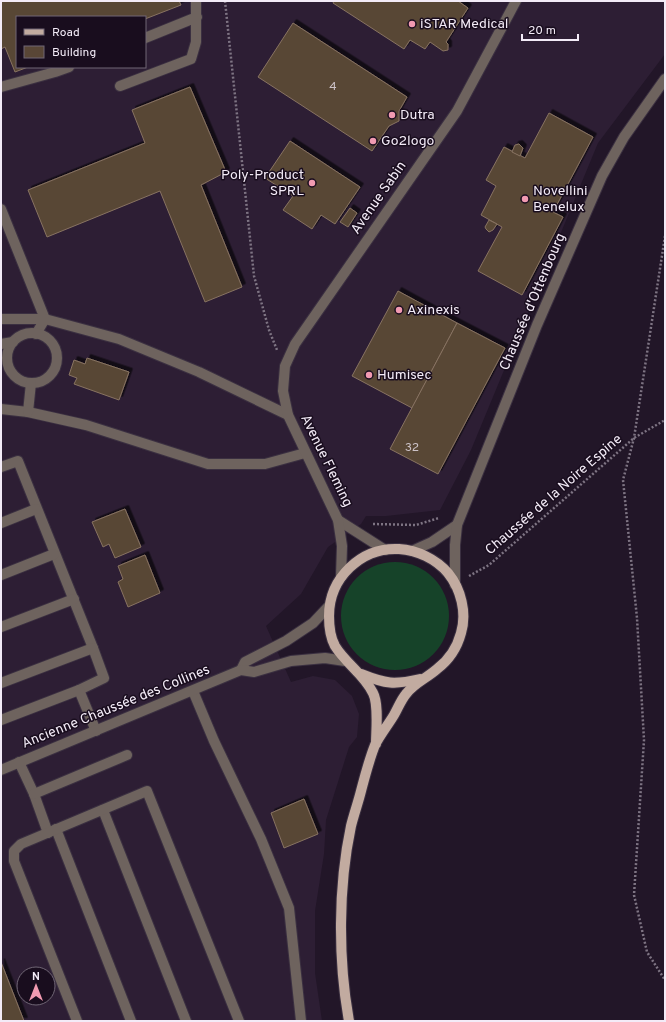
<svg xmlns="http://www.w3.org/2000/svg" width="666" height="1022" font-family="Overpass,sans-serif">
  <defs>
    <filter id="shadow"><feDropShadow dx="3.5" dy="-3.5" stdDeviation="0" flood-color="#0009"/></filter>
  </defs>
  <rect width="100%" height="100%" fill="#221628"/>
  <path fill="#2d1e34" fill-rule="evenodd" d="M 1,1 L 665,1 L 665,54 L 598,143 L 471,450 L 440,510 L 386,516 L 366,516 L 361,524 L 328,547 L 301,594 L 266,626 L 291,682 L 313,676 L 335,680 L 352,696 L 359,714 L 357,737 L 349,747 L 326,820 L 324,854 L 315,911 L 315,973 L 322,1021 L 1,1021 ZM 17,17 L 145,17 L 145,67 L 17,67 ZM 24,974 L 48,974 L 48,998 L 24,998 Z"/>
  <circle fill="#164329" cx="395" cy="616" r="54"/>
  <g fill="#594636" stroke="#877361" filter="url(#shadow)">
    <polygon points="1,1 179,1 181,5 145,19 145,17 17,17 17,67 28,67 15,72 5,47 1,49"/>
    <polygon points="334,1 458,1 468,8 446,42 448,44 448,50 443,51 430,42 425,49 410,40 404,49 333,3"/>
    <polygon points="293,23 407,97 399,111 399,121 389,126 372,151 258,77"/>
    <polygon points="190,87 226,172 201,185 242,287 205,302 160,191 47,237 28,190 145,143 132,110"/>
    <polygon points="549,113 593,137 553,212 563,217 522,295 478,271 502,227 481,215 496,186 486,180 504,147 525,158"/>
    <polygon points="290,141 360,187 335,224 321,215 312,229 283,210 293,196 265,178"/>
    <polygon points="519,144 523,148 520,156 512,152 515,145"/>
    <polygon points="350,208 357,213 348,227 340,222"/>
    <polygon points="489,220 497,224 493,230 489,232 486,229 485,227"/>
    <polygon points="398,291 457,323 412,408 352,376"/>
    <polygon points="457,323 505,348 438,474 390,449"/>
    <polygon points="87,358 129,372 119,400 74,384 77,378 69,375 74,360 85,364"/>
    <polygon points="125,509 141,547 115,558 109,544 103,547 92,522"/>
    <polygon points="145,555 160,593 128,607 118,582 123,579 118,566"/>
    <polygon points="304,799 318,834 284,848 271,813"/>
    <polygon points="1,962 24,1021 1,1021"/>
  </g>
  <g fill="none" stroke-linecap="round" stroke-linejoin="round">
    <defs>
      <g id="minor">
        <polyline points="145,38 197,17"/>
        <polyline points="120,86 191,59 196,42 196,1"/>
        <polyline points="1,87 55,72 69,67"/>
        <polyline points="1,209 45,319 36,334"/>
        <polyline points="1,319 45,319 119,339 199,372 288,415"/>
        <circle cx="32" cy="358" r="25"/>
        <polyline points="1,344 13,342"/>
        <polyline points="1,409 28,412 86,425 208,464 265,464 305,453"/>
        <polyline points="28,412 31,383"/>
        <polyline points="1,467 18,461 93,648 104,678 79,690"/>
        <polyline points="338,520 385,550"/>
        <polyline points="1,523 36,509"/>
        <polyline points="412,551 432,542 457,525"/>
        <polyline points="1,575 54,554"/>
        <polyline points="341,577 342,546 338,520 288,415 283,391 285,366 295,344 457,111 516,1"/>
        <polyline points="455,585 455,545 457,525 537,325 602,176 624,137 665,79"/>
        <polyline points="1,627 74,599"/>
        <polyline points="241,670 245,662 286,641 313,623 329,606"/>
        <polyline points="1,683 93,648"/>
        <polyline points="193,691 214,741 261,839 289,908 301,1021"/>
        <polyline points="1,720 79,690 96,731"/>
        <polyline points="19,762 34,794 48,833"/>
        <polyline points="1,770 241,670 254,672 291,661 325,658 345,661"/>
        <polyline points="34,794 127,755"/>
        <polyline points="103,810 186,1021"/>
        <polyline points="56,829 131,1021"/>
        <polyline points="77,1021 14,861 14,851 21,844 147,791 239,1021"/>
      </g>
      <g id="major">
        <path d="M 361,674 C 386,684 394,685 420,679"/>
        <path d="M 349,1021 C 338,960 338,887 351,826 C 354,814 358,803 361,791 C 365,776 369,760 375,745 C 380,735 388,725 394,715 C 398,708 401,700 406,694 C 414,683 427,678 437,669 C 449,660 457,648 461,633 C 467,613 461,589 448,573 C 436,559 417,550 399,549 C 361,547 329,578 329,616 C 329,626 330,637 335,646 C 346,664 364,674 373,693 C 379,704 376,731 376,744"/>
      </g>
    </defs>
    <use href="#minor" stroke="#3b3041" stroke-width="12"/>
    <use href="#major" stroke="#3b3041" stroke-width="12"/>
    <g stroke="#7e7483" stroke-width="2.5" stroke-dasharray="2 2" stroke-linecap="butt">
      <polyline points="225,1 254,276 269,330 277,350"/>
      <polyline points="665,236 634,438 623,480 637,618 644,740 634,895 647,952 665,980"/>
      <polyline points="373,524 416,525 439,518"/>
      <polyline points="469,576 489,565 634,438 665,420"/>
    </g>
    <use href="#minor" stroke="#6e635e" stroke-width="10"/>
    <use href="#major" stroke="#c2aba0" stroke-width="10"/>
  </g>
  <g fill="#f19ab1" stroke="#190d1e" stroke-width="1.5">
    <circle cx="412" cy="24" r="4"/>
    <circle cx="392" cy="115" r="4"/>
    <circle cx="373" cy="141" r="4"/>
    <circle cx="312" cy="183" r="4"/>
    <circle cx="525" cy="199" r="4"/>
    <circle cx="399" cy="310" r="4"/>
    <circle cx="369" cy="375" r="4"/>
  </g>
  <g text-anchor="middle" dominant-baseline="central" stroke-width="3" stroke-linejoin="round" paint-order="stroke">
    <g font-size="12" fill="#ccc2c7">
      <text x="333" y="87">4</text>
      <text x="412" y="448">32</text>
    </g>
    <g font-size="14" fill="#f3ebf7" stroke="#190d1e" text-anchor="start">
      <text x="420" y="24">iSTAR Medical</text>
      <text x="400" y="115">Dutra</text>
      <text x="381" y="141">Go2logo</text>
      <text x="304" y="175" text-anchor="end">Poly-Product<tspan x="304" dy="16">SPRL</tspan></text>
      <text x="533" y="191">Novellini<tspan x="533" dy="16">Benelux</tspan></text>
      <text x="407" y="310">Axinexis</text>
      <text x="377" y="375">Humisec</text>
    </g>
    <g font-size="14" fill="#f3ebf7" stroke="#190d1e">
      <text transform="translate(379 198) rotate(-55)">Avenue Sabin</text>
      <text transform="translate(533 302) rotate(-67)">Chaussée d'Ottenbourg</text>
      <text transform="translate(326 461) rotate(64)">Avenue Fleming</text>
      <text transform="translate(554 495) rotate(-41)">Chaussée de la Noire Espine</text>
      <text transform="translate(116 707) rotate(-22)">Ancienne Chaussée des Collines</text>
    </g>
  </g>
  <rect width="666" height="1022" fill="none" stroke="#f3ebf7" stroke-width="4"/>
  <rect x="16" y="16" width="130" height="52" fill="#190d1e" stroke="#706675"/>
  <rect x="24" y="29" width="20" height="6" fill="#c2aba0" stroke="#706675"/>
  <text x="52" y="36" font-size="12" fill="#f3ebf7">Road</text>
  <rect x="24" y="46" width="20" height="12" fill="#594636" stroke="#706675"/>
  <text x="52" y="56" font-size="12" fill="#f3ebf7">Building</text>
  <g transform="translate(36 986)"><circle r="19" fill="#190d1e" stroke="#706675"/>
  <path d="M0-3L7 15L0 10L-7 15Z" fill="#f19ab1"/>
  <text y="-6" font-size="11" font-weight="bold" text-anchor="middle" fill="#f3ebf7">N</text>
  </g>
  <path d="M522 34v6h56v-6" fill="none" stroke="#f3ebf7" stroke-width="2"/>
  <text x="528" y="34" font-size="12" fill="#f3ebf7" stroke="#190d1e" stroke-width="3" paint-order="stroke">20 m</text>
</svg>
